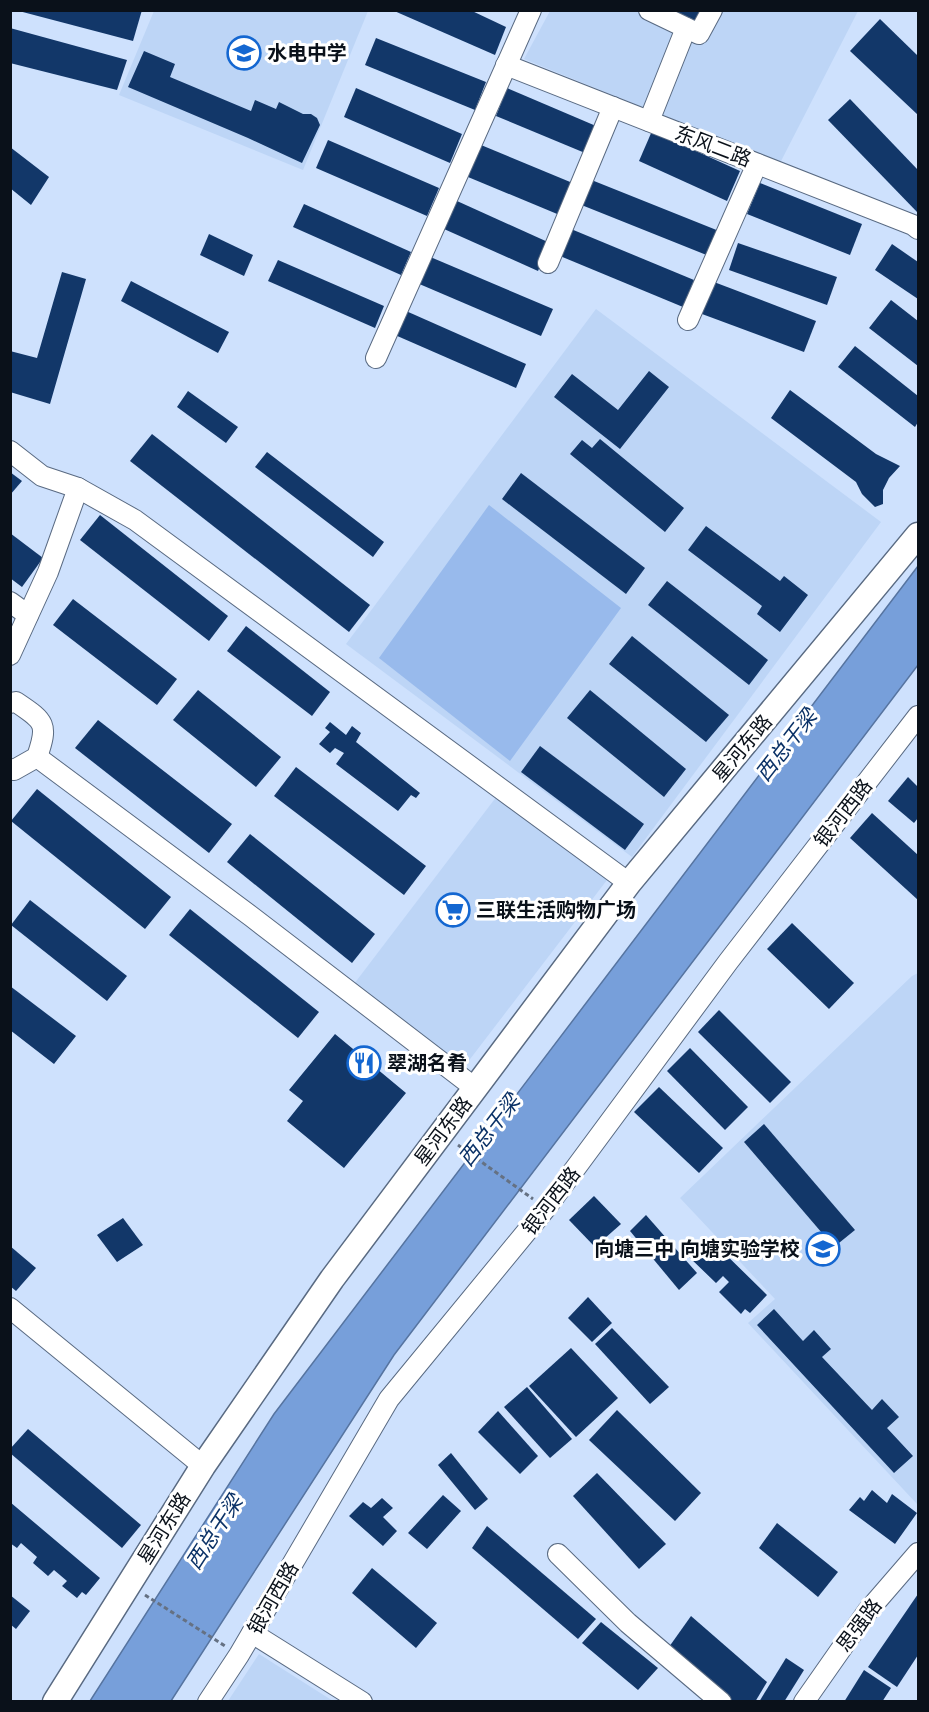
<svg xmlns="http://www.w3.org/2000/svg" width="929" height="1712" font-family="Montserrat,'Noto Sans SC',sans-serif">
  <rect width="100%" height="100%" fill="#cee1fd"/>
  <g fill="#bdd5f6">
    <polygon points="154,11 368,11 303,170 119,95"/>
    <polygon points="550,11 858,11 780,163 524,59"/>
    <polygon points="596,309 881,522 632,857 346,644"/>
    <polygon points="497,796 607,880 464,1067 354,984"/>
    <polygon points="918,973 918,1503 917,1504 748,1323 775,1299 680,1198 912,976"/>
    <polygon points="259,1654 333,1701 228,1701"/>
  </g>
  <polygon fill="#98baec" points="489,505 621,608 510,761 379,658"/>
  <polygon fill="#779fda" stroke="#5674a0" stroke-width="1.5" points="918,566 918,665 394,1355 171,1701 90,1701 274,1414"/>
  <g fill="#123769">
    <polygon points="15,10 142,10 133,41"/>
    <polygon points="392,10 470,10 506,27 495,55"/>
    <polygon points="668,10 707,10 699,26"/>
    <polygon points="880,19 918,56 918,115 850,51"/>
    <polygon points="10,28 127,60 117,90 10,63"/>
    <polygon points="376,38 486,82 475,110 365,65"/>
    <polygon points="144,51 175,64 170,77 251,111 255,100 276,109 279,102 303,114 311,114 317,118 320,125 302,163 248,138 128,87"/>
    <polygon points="356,88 462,134 450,163 344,117"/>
    <polygon points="507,88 596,126 585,153 496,116"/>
    <polygon points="850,99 918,170 918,213 828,120"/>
    <polygon points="652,131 740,171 727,201 639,161"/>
    <polygon points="328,140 439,188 427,216 316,168"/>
    <polygon points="481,145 575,184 562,216 468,177"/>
    <polygon points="10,147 49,177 31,205 10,188"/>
    <polygon points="589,179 719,231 709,256 579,204"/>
    <polygon points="760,183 862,224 850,255 747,214"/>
    <polygon points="457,201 550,243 538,271 444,229"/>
    <polygon points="304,204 411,252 401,275 293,227"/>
    <polygon points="571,229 694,280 683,307 560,256"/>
    <polygon points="209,234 253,255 244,276 200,255"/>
    <polygon points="738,243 837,277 827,305 729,270"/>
    <polygon points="892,244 918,262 918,299 875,270"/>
    <polygon points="428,256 553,309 541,336 417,283"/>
    <polygon points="278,260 384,306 375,328 268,281"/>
    <polygon points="62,272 86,279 50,404 10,392 10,351 37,358"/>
    <polygon points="131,281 229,332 218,353 121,301"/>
    <polygon points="714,282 816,321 804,352 702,314"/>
    <polygon points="891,300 918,321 918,366 869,328"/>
    <polygon points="406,311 526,364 516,388 395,335"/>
    <polygon points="855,346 918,396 918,422 915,427 838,367"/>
    <polygon points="649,371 669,387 620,449 554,397 572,374 618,410"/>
    <polygon points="790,390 876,454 900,466 889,478 883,490 883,504 875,507 862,494 856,482 771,418"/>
    <polygon points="188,391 238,427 226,443 177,407"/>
    <polygon points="152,434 370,605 349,632 130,461"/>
    <polygon points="600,439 684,508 665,532 570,454 582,440 592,448"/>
    <polygon points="267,452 384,542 373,557 255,467"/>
    <polygon points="10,472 22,481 10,495"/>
    <polygon points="521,473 645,568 626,594 502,499"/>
    <polygon points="100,515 228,616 209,641 80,540"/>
    <polygon points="706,526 780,581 784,576 808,595 780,632 757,614 762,606 688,550"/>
    <polygon points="10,533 43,558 22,587 10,578"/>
    <polygon points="667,581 768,660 749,685 648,605"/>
    <polygon points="73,599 177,679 157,705 53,625"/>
    <polygon points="246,626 330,692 312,716 227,651"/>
    <polygon points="632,636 729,715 706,742 609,664"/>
    <polygon points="198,690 281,757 256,787 173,720"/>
    <polygon points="590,690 686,769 664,797 567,718"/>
    <polygon points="98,720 232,824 209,853 75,748"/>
    <polygon points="330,722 346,735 352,726 361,733 356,742 420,793 416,798 411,795 398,811 336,764 344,753 335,748 330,753 319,744 330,732 325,728"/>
    <polygon points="540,746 644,824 625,850 521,772"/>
    <polygon points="296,767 426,866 404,895 274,796"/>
    <polygon points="908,777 918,787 918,818 914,823 888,801"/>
    <polygon points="37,789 171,897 145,929 11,821"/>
    <polygon points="872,813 918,855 918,900 850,838"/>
    <polygon points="250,834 375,934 352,963 227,862"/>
    <polygon points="30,900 127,976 107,1001 11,925"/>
    <polygon points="190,909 319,1012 298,1038 169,935"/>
    <polygon points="792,923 854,983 829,1009 767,949"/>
    <polygon points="10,986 76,1036 54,1064 10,1030"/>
    <polygon points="719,1010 791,1082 770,1103 698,1032"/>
    <polygon points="335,1034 406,1093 344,1168 287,1121 303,1101 289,1090"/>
    <polygon points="690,1048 748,1107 725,1130 667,1071"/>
    <polygon points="659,1087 723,1148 699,1173 634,1112"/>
    <polygon points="764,1124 855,1230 834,1247 744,1142"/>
    <polygon points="594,1196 621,1224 595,1247 569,1220"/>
    <polygon points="646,1215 697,1273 679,1290 630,1231"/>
    <polygon points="123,1218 143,1245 117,1262 97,1235"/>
    <polygon points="711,1240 767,1295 750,1313 745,1309 741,1314 719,1292 729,1282 723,1276 716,1283 688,1256 696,1248 700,1251"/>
    <polygon points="10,1246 36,1268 16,1291 10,1286"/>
    <polygon points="588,1297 612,1323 592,1342 568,1318"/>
    <polygon points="774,1309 803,1341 814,1330 831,1349 822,1357 872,1410 882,1399 899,1417 887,1428 913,1456 894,1473 757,1325"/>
    <polygon points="612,1328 669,1387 650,1404 595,1344"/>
    <polygon points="571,1348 618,1398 576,1437 529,1386"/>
    <polygon points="527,1387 572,1439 550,1458 504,1407"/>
    <polygon points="617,1410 701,1493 675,1521 589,1440"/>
    <polygon points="498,1411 538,1456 520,1474 478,1432"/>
    <polygon points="28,1429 141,1525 122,1548 10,1453 10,1449"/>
    <polygon points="451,1453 488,1499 475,1510 438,1465"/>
    <polygon points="597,1473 666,1544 639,1569 573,1496"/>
    <polygon points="872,1490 887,1503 892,1494 917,1513 895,1544 849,1510 860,1497 864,1501"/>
    <polygon points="443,1495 461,1511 427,1549 408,1533"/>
    <polygon points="382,1498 393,1508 383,1517 397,1531 383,1546 349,1516 363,1502 371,1508"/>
    <polygon points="10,1502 100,1578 86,1595 82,1592 77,1598 62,1586 67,1581 54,1570 48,1576 33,1563 37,1557 21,1543 17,1548 10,1543"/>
    <polygon points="777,1523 838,1572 818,1597 759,1548"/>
    <polygon points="487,1526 596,1619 578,1639 472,1548"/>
    <polygon points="372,1568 437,1623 416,1648 352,1593"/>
    <polygon points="918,1594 918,1655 897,1687 868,1667"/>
    <polygon points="10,1595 30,1611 16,1629 10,1624"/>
    <polygon points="691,1616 767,1682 755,1702 730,1702 669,1647"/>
    <polygon points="601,1622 658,1668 638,1690 582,1643"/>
    <polygon points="786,1658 804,1670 784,1702 759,1702"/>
    <polygon points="864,1670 891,1688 882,1702 844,1702"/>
  </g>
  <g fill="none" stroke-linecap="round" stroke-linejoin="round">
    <defs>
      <g id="minor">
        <polyline points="649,10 699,34 712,10"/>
        <polyline points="506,65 913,225 918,229"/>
        <polyline points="649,121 686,28"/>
        <polyline points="548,263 613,107"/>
        <polyline points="688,320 757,164"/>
        <polyline points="376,358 531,10"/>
        <polyline points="10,451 42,476 78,488 135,520 629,883"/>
        <polyline points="10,602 28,615"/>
        <polyline points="10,655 48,572 78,488"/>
        <path d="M 10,703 L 16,702 C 44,721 49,723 37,757 L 14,770 L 10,769"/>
        <polyline points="37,757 252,917 475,1088"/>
        <polyline points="10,1308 203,1466"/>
        <polyline points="558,1554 628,1623 721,1702"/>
        <polyline points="252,1633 362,1702"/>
        <polyline points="208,1702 239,1655 389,1399 546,1208 728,962 918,716"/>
        <polyline points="804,1702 867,1612 918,1553"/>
      </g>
      <polyline id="major" points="55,1702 203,1466 332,1279 629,883 918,535"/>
    </defs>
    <use href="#minor" stroke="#596a82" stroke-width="22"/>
    <use href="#major" stroke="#596a82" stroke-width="27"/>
    <g stroke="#657183" stroke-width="3" stroke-dasharray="4.5 3" stroke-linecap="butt">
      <polyline points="458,1145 533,1199"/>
      <polyline points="145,1595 225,1646"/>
    </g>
    <use href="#minor" stroke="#fff" stroke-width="20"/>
    <use href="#major" stroke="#fff" stroke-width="24"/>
  </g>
  <defs>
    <symbol id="school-ring" viewBox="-11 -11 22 22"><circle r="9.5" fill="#fff" stroke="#1467d1" stroke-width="1.5"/><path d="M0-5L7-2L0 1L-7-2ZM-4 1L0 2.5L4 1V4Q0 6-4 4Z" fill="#1467d1"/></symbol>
    <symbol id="supermarket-ring" viewBox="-11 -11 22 22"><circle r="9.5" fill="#fff" stroke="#1467d1" stroke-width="1.5"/><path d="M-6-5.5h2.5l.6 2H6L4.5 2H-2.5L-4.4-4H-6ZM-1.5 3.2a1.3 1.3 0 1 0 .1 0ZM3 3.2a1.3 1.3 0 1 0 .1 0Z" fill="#1467d1"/></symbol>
    <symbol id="restaurant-ring" viewBox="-11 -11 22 22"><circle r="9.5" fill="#fff" stroke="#1467d1" stroke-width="1.5"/><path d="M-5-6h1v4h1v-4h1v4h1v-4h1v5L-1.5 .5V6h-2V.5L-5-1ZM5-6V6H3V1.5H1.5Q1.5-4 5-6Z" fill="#1467d1"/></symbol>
  </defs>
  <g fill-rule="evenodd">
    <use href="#school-ring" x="225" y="34" width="38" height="38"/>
    <use href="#supermarket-ring" x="434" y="891" width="38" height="38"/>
    <use href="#restaurant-ring" x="345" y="1044" width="38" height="38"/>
    <use href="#school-ring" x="804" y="1230" width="38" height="38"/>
  </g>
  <g text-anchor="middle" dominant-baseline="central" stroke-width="6" stroke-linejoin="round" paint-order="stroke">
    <g font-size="20" font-weight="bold" fill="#0a111a" stroke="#fff" text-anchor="start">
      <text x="267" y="53">水电中学</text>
      <text x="476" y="910">三联生活购物广场</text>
      <text x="387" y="1063">翠湖名肴</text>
      <text x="800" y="1249" text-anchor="end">向塘三中 向塘实验学校</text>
    </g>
    <g font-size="20" fill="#0a111a" stroke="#fff">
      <text transform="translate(713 146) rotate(21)">东风二路</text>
      <text transform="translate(742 748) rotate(-50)">星河东路</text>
      <text transform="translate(843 813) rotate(-52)">银河西路</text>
      <text transform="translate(443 1131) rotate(-53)">星河东路</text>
      <text transform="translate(551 1201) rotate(-52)">银河西路</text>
      <text transform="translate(164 1528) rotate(-58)">星河东路</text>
      <text transform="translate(273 1598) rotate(-60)">银河西路</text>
      <text transform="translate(859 1625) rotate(-53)">思强路</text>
    </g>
    <g font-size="21" font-style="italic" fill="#0b3267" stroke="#fff">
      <text transform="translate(786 745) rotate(-52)">西总干梁</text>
      <text transform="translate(489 1130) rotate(-52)">西总干梁</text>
      <text transform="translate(214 1532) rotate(-57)">西总干梁</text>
    </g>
  </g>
  <rect width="929" height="1712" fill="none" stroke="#0a111a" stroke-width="24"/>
</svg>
